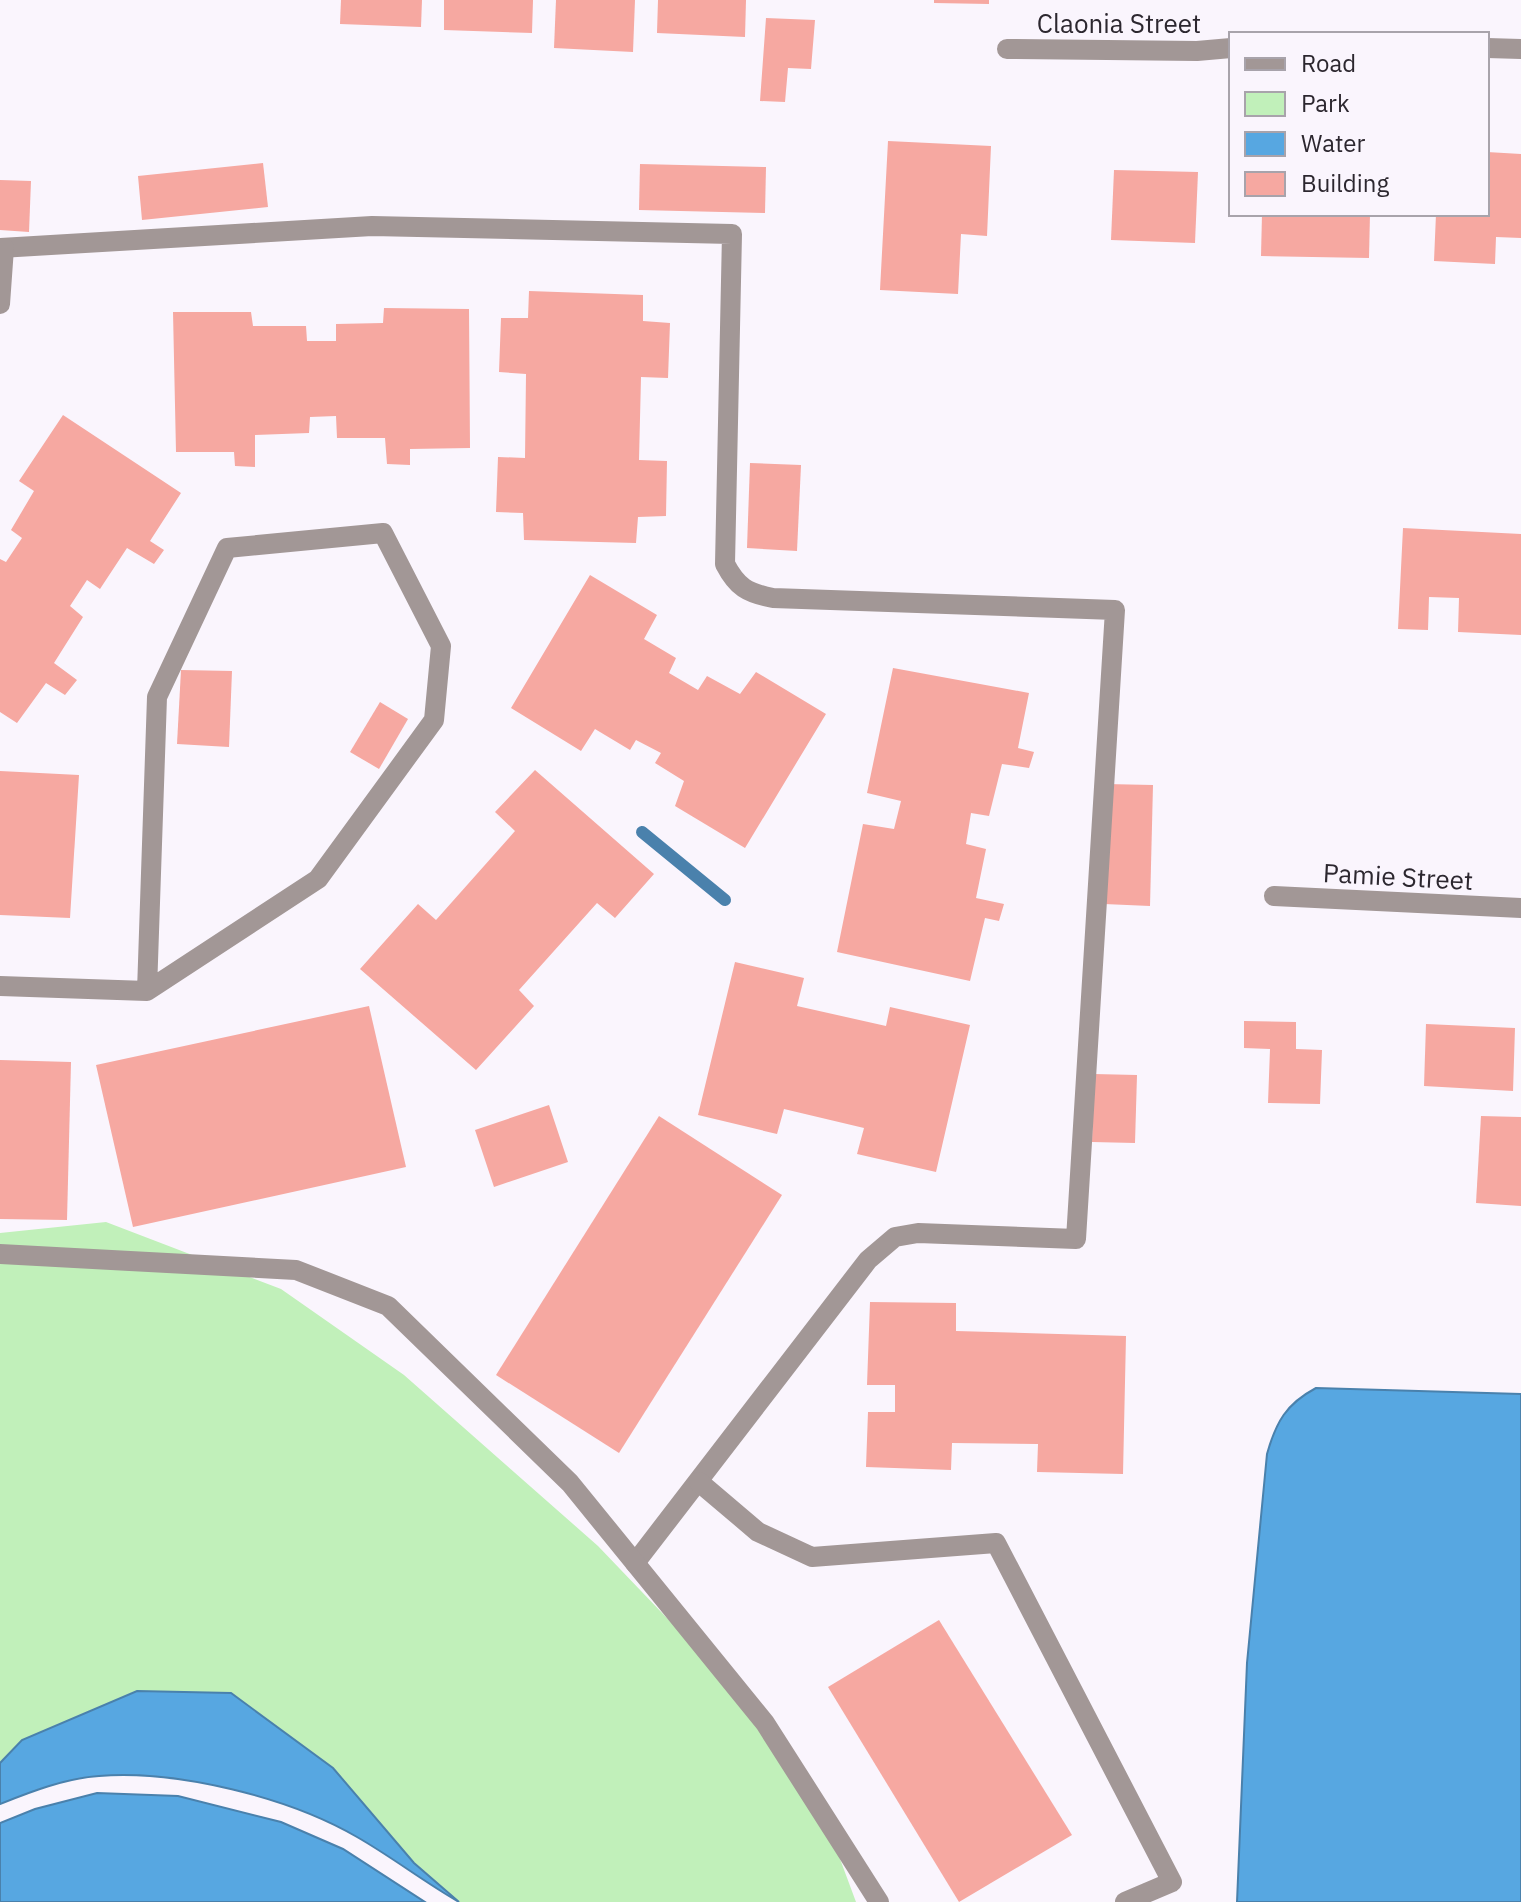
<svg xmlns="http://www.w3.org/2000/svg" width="1521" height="1902" font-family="'IBM Plex Sans',sans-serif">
  <rect width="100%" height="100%" fill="#faf5fd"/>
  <polygon fill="#c1f0ba" points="106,1222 281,1289 404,1375 598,1546 730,1684 830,1832 856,1902 459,1902 414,1863 333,1768 22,1740 0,1762 0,1233"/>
  <g fill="#57a7e1" stroke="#4a81ac" stroke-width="2">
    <path d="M 1316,1388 L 1521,1394 L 1521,1902 L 1237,1902 L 1247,1663 L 1267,1454 C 1276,1422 1286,1404 1316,1388 Z"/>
    <path d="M 137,1691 L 231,1693 L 333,1768 L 414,1863 L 459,1902 C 424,1882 392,1857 357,1837 C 288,1797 178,1770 99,1776 C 66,1778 30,1792 0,1804 L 0,1763 L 22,1740 Z"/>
    <polygon points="97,1793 178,1796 281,1822 343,1849 425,1902 0,1902 0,1823 35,1809"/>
  </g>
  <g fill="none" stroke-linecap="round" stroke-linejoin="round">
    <polyline stroke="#4a81ac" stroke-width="12" points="642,832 725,900"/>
  </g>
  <g fill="#f6a8a1">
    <polygon points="341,0 422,0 421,27 340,24"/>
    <polygon points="444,0 533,0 532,33 444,30"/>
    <polygon points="556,0 635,0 633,52 554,48"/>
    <polygon points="658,0 746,0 745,37 657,33"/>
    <polygon points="934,0 989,0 989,4 934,3"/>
    <polygon points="766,18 815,20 811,69 788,68 785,102 760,101"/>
    <polygon points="888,141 991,146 987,236 961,234 958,294 880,290"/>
    <polygon points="1487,152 1521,154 1521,238 1496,237 1495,264 1434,261 1436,214 1487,214"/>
    <polygon points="263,163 268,207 142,220 138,176"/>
    <polygon points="640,164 766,167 765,213 639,210"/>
    <polygon points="1114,170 1198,172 1195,243 1111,240"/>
    <polygon points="0,180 31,181 29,232 0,230"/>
    <polygon points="1262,214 1370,214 1369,258 1261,256"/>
    <polygon points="529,291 643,295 643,321 670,323 668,378 641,377 639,460 667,461 666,516 638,517 636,543 524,540 523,513 496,512 498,457 525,458 526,374 499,372 501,318 528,318"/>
    <polygon points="384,308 469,309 470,448 410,449 410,465 387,464 385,438 337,438 336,416 310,417 309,433 255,435 255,467 235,466 234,452 176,452 173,312 251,312 253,326 306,326 307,341 336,341 336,324 383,323"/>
    <polygon points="63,415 181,493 150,541 164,550 154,564 127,548 100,589 87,580 70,606 83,617 54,663 77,680 65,695 46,683 17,723 0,712 0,559 6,562 22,538 11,530 34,491 19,481"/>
    <polygon points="750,463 801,465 797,551 747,548"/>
    <polygon points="1403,528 1521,534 1521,635 1458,632 1459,598 1429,597 1428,630 1398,629"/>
    <polygon points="590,575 657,615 644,639 676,658 669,673 698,690 707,676 740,694 756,672 826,714 745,848 675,806 684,781 655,763 661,753 636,740 630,750 595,729 581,751 511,708"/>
    <polygon points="893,668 1029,693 1018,748 1034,752 1029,768 1002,764 989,816 971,813 966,844 986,849 976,898 1004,904 999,921 985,918 970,981 837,952 863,824 894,829 901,801 867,793"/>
    <polygon points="181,670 232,671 229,747 177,744"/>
    <polygon points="380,702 408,719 379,769 350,752"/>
    <polygon points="535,770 654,874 615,918 597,903 519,990 534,1006 476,1070 360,969 418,904 436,920 515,831 495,812"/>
    <polygon points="0,771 79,775 70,918 0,915"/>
    <polygon points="1106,784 1153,785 1150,906 1104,904"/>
    <polygon points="735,962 804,978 797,1006 886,1026 890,1007 970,1025 936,1172 857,1154 864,1128 784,1109 777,1134 698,1115"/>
    <polygon points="369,1006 406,1167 133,1227 96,1065"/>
    <polygon points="1244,1021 1296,1022 1296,1049 1322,1050 1320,1104 1268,1103 1270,1049 1244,1048"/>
    <polygon points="1426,1024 1515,1028 1513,1091 1424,1086"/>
    <polygon points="0,1060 71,1062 67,1220 0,1219"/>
    <polygon points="1094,1074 1137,1075 1135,1143 1092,1142"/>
    <polygon points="549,1105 568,1162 494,1187 475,1130"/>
    <polygon points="659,1116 782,1195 619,1453 496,1375"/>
    <polygon points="1481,1116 1521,1117 1521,1206 1476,1203"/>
    <polygon points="870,1302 956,1303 956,1331 1126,1336 1123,1474 1037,1472 1038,1444 952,1443 951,1470 866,1467 868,1412 895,1412 895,1385 867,1385"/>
    <polygon points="939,1620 1072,1835 959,1902 828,1687"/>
  </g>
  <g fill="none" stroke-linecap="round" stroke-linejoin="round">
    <g stroke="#a29796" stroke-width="20">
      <polyline points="1487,48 1521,49"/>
      <polyline points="1007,49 1197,51 1231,48"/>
      <path d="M 0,248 L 372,226 L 732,234 L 725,564 C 737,587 747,593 773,598 L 1115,610 L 1076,1239 L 918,1233 L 895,1237 L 868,1260 L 635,1563"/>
      <polyline points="0,304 4,248"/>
      <polyline points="1274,896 1521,908"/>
      <polyline points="0,986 147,991 318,879 434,720 441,646 383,533 227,548 157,697 147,991"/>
      <polyline points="0,1254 296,1270 388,1306 570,1483 765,1723 879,1902"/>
      <polyline points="699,1482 758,1532 812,1557 996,1543 1172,1882 1125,1902"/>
    </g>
  </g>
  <g text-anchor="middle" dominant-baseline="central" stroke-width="8" stroke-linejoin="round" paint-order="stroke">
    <g font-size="26" fill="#2c272f" stroke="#faf5fd">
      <text x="1119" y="23">Claonia Street</text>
      <text transform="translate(1398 876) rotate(3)">Pamie Street</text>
    </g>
  </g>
  <rect x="1229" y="32" width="260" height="184" fill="#faf5fd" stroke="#a8a3ab" stroke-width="2"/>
  <rect x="1245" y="58" width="40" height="12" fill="#a29796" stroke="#a8a3ab" stroke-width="2"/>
  <text x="1301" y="72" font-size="24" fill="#2c272f">Road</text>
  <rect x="1245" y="92" width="40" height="24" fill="#c1f0ba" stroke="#a8a3ab" stroke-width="2"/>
  <text x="1301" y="112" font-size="24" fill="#2c272f">Park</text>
  <rect x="1245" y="132" width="40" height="24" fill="#57a7e1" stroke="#a8a3ab" stroke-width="2"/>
  <text x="1301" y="152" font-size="24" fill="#2c272f">Water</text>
  <rect x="1245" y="172" width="40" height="24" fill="#f6a8a1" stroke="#a8a3ab" stroke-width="2"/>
  <text x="1301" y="192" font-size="24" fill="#2c272f">Building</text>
</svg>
